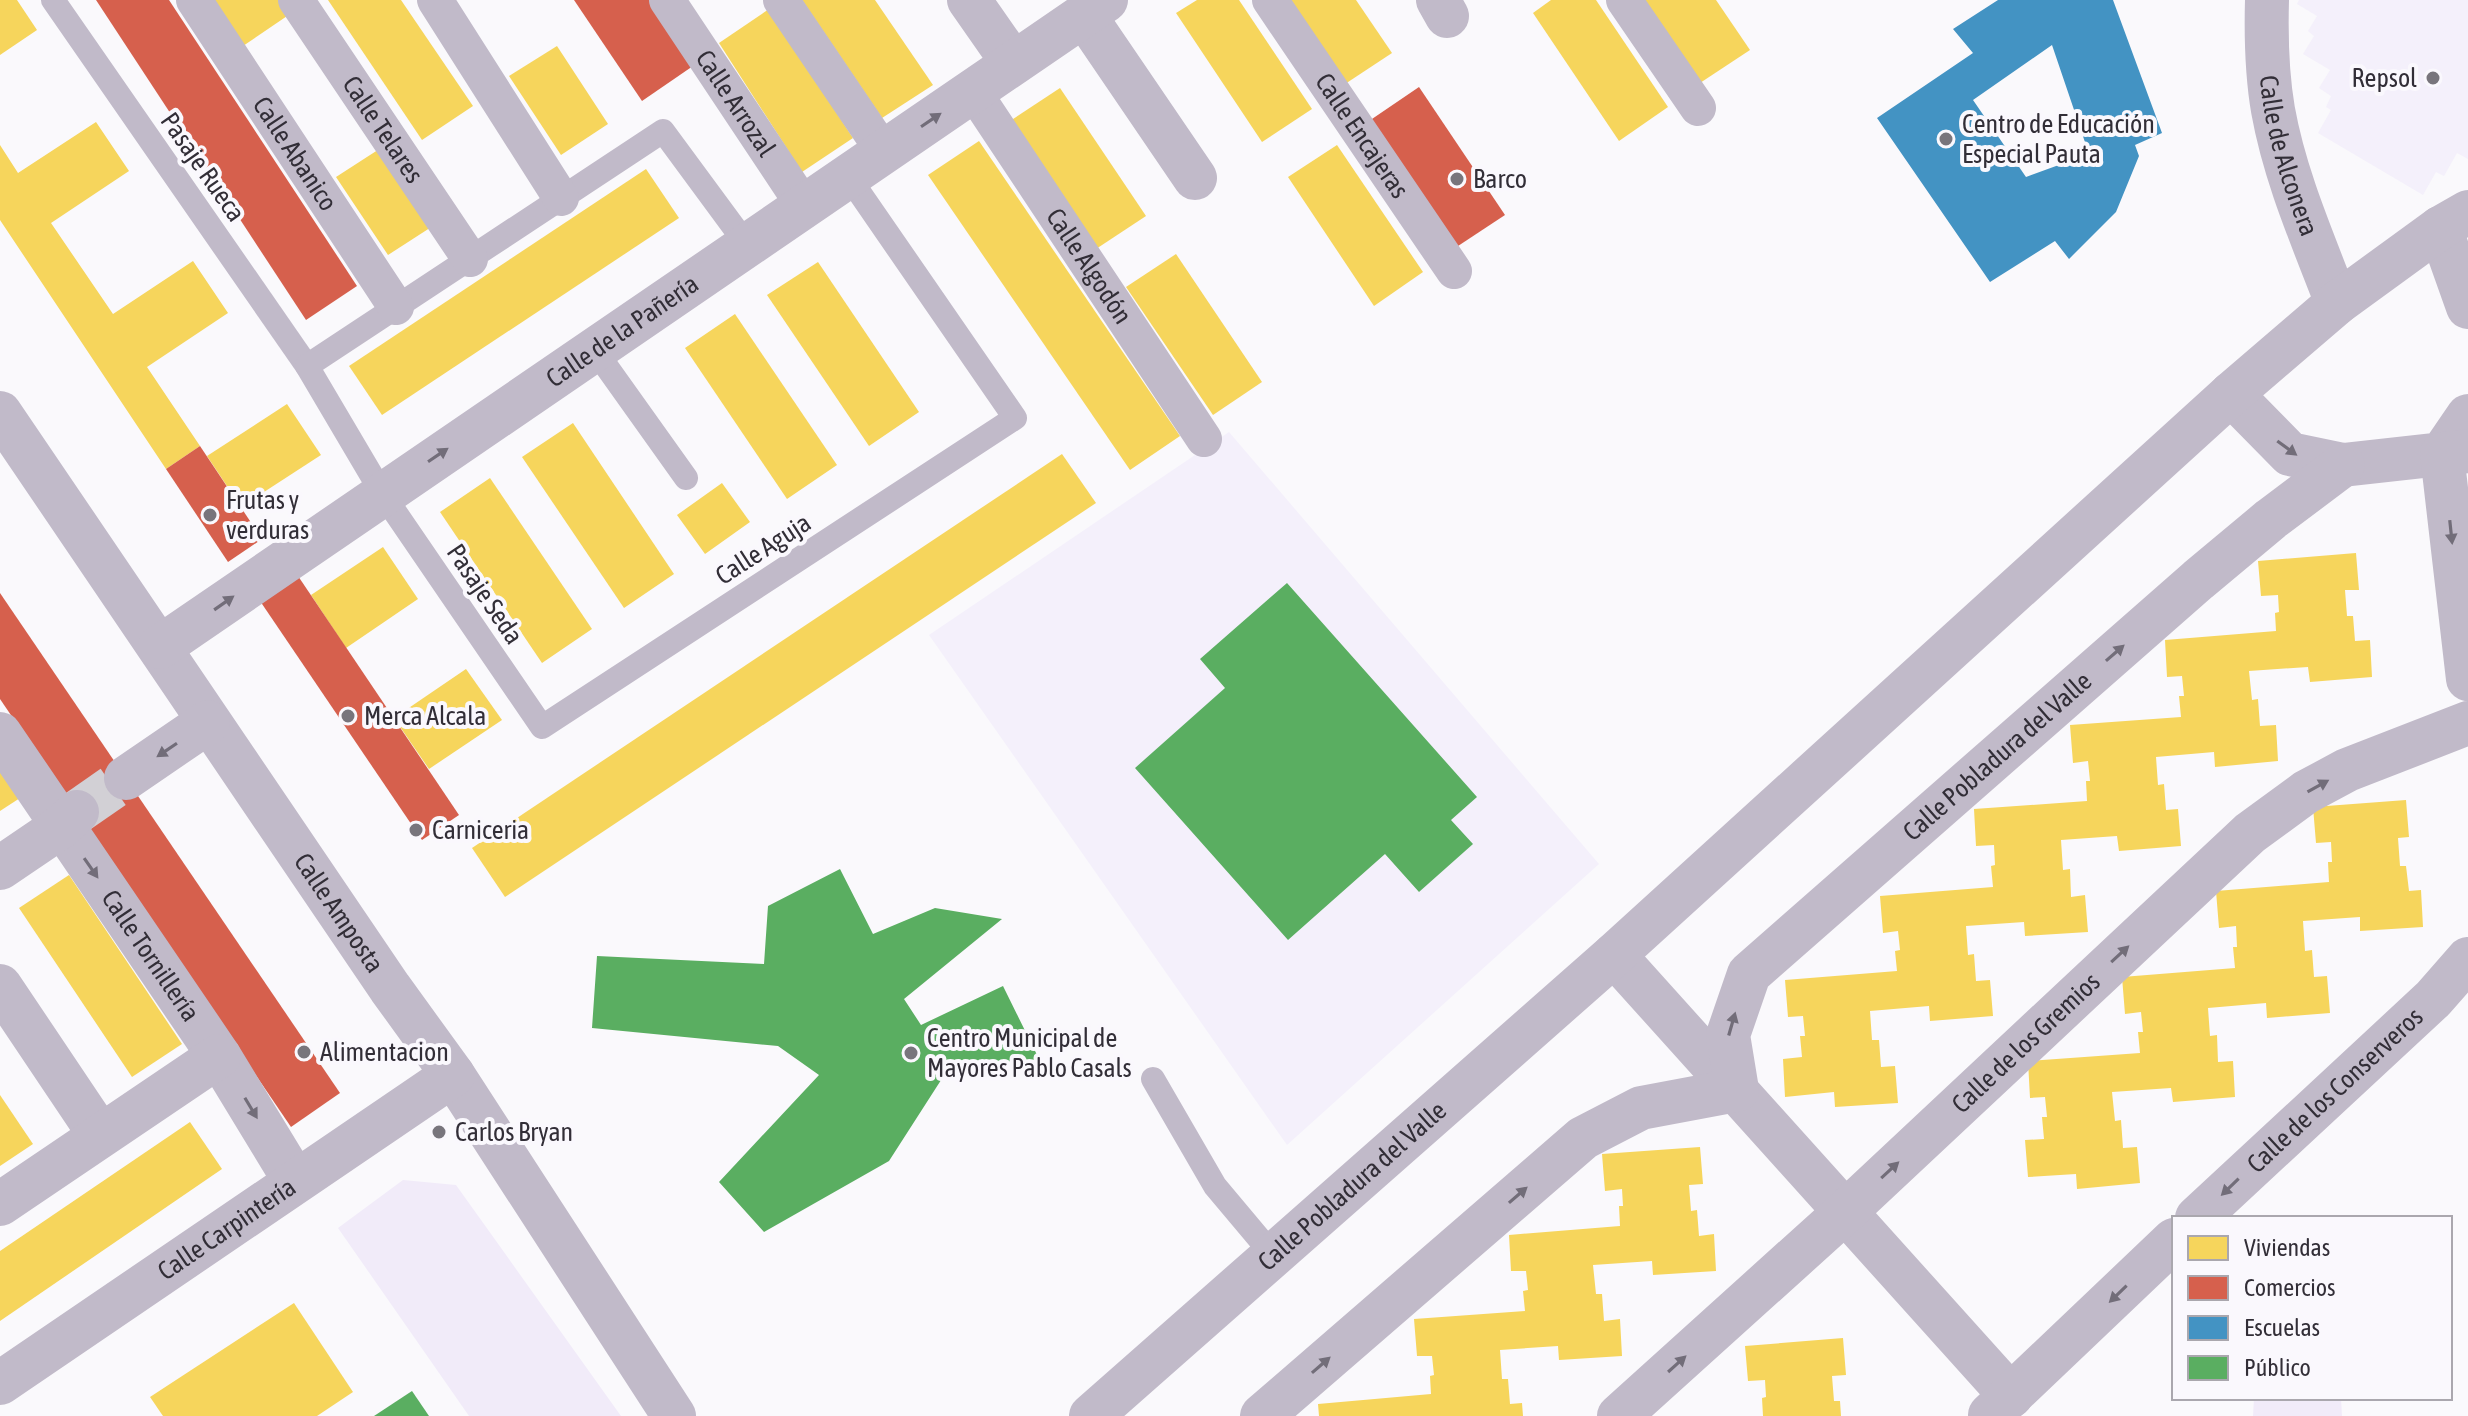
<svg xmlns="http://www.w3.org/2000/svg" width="2468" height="1416" font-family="'Asap Condensed',sans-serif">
  <rect width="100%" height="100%" fill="#faf9fc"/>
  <g fill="#f4f0fb">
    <polygon points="2299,0 2468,0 2468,159 2457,153 2444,176 2436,172 2423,195 2318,133 2331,110 2326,107 2331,96 2319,88 2330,70 2303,54 2314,36 2308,31 2317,16 2297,4"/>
    <polygon points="1229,432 1599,864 1287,1145 929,635"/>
  </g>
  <g fill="#f1ebf9">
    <polygon points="403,1180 456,1185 621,1416 469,1416 338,1228"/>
    <polygon points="2254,1398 2341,1398 2342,1416 2253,1416"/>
  </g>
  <g fill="#f6d55c">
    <polygon points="0,0 17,0 37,30 0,55"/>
    <polygon points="212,0 285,0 293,12 243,46"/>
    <polygon points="328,0 401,0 473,106 422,140"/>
    <polygon points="802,0 875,0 933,85 882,118"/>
    <polygon points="1197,0 1239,0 1312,109 1262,142 1176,13"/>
    <polygon points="1285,0 1356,0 1392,53 1342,86"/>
    <polygon points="1551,0 1596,0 1668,107 1619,141 1533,13"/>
    <polygon points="1644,0 1716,0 1750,50 1700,83"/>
    <polygon points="769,9 853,138 802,172 719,43"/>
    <polygon points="557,46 608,124 561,155 509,76"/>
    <polygon points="1060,88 1146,216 1096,249 1010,121"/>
    <polygon points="96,122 129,171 51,223 113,314 193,261 228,313 147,367 200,446 166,469 0,220 0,145 18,173"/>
    <polygon points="979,141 1180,436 1130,470 928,175"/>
    <polygon points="1337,145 1423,272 1374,306 1288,177"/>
    <polygon points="384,146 436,224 388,255 336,177"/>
    <polygon points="646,169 679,218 382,415 349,366"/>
    <polygon points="1176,254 1262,382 1213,415 1126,287"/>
    <polygon points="818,262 919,412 869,446 767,295"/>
    <polygon points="735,314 837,465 787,499 685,348"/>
    <polygon points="287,404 321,455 241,507 207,456"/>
    <polygon points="573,423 674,574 624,608 522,457"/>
    <polygon points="1062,454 1096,503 505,897 472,848"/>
    <polygon points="490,478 592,629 542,663 440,512"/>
    <polygon points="722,483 750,522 705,554 677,515"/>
    <polygon points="383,547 418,599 346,648 311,595"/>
    <polygon points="2356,553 2359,590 2345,590 2347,616 2353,616 2355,641 2370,640 2372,677 2310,682 2308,667 2249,671 2252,700 2258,699 2260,726 2276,725 2278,761 2215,767 2214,752 2156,757 2158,785 2164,784 2166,810 2178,809 2181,846 2119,851 2117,836 2061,840 2063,870 2070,869 2071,897 2085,895 2088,932 2025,936 2024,922 1966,926 1968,955 1974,954 1976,981 1990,980 1993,1016 1930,1021 1929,1006 1870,1011 1872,1040 1879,1040 1881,1067 1895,1066 1898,1103 1835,1107 1834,1092 1785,1097 1783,1059 1802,1057 1800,1036 1805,1036 1803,1016 1788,1017 1785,980 1897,971 1895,951 1900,950 1898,931 1883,933 1880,896 1993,887 1991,866 1995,865 1994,845 1976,846 1974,809 2087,801 2086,781 2090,781 2088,761 2073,763 2070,725 2181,717 2179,696 2184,696 2182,676 2167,677 2165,640 2276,631 2275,613 2279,612 2278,595 2261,596 2258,561"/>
    <polygon points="466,669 502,720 429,769 394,718"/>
    <polygon points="0,769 20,798 0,811"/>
    <polygon points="2406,800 2409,837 2398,838 2400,866 2406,866 2409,891 2421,890 2423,927 2360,931 2360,917 2303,921 2305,951 2312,950 2314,977 2327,976 2330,1013 2267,1018 2266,1003 2208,1008 2210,1036 2217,1035 2218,1062 2233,1061 2235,1097 2173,1102 2171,1088 2112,1092 2115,1121 2121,1120 2123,1148 2137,1147 2140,1183 2077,1189 2076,1174 2028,1177 2025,1140 2044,1139 2042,1117 2047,1117 2045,1097 2030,1098 2028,1061 2140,1053 2138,1032 2143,1032 2141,1012 2125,1014 2122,977 2235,968 2233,947 2237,947 2236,926 2219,928 2216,891 2329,882 2328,862 2332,862 2331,842 2316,843 2313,807"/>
    <polygon points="69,875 182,1044 132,1077 19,908"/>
    <polygon points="0,1095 33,1144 0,1166"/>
    <polygon points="190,1122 222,1169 0,1321 0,1251"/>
    <polygon points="1700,1147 1703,1184 1689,1185 1691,1211 1697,1210 1699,1236 1714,1234 1716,1271 1653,1275 1652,1261 1593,1265 1596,1294 1602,1294 1604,1321 1620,1319 1622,1356 1559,1360 1558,1346 1500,1350 1502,1379 1508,1379 1510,1404 1522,1403 1523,1416 1319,1416 1318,1404 1431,1394 1430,1376 1434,1375 1432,1356 1417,1356 1414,1319 1525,1311 1523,1291 1528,1290 1526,1271 1511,1271 1509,1235 1620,1226 1619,1206 1623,1206 1622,1189 1605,1191 1602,1154"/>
    <polygon points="294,1303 353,1392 317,1416 163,1416 150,1397"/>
    <polygon points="1843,1338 1846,1375 1832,1376 1834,1401 1840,1401 1841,1416 1763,1416 1762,1398 1766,1397 1765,1380 1748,1381 1745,1346"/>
  </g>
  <g fill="#d6604d">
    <polygon points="96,0 169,0 357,286 306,320"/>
    <polygon points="574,0 649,0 693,66 642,101"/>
    <polygon points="1419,87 1505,215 1455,248 1369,121"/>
    <polygon points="200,446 262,539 228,562 166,469"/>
    <polygon points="296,573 459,815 422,840 258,598"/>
    <polygon points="0,593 340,1093 291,1127 0,699"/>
  </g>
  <path fill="#4393c3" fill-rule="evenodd" d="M 1998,0 L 2113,0 L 2162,133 L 2135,145 L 2139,156 L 2116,212 L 2069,259 L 2055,241 L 1990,282 L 1877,118 L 1973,53 L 1953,29 ZM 2052,45 L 2089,154 L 2026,177 L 1973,100 Z"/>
  <g fill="#5aae61">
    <polygon points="1287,583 1477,797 1451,820 1473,844 1419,892 1385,854 1288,940 1135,768 1225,688 1200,659"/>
    <polygon points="840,869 873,934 935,908 1002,919 904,999 921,1025 1003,986 1039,1059 943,1077 889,1161 764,1232 719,1182 819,1075 778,1046 592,1028 597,956 764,964 768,906"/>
    <polygon points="412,1391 429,1416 374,1416"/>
  </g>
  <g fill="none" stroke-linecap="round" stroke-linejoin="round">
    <polyline stroke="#d2d0d5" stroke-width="44" stroke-dasharray="44 22" stroke-linecap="butt" points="77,812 126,778"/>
    <g stroke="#c1bac9" stroke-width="24">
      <polyline points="53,0 307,366"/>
      <polyline points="747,245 663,131 307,366 382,493 542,727 1015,418 848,176"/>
      <polyline points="594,349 686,478"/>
      <polyline points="1153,1079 1215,1186 1273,1255"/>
    </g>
    <g stroke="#c1bac9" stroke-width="36">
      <path id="s1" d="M 194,0 L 396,307"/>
      <path id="s2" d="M 296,0 L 470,259"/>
      <polyline points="435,0 561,198"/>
      <path id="s3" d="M 667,0 L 804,206"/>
      <polyline points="781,0 884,152"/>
      <path id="s4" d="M 1270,0 L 1454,271"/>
      <polyline points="1624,0 1698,108"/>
      <path id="s5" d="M 973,91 L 1204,439"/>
    </g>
    <g stroke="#c1bac9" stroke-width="44">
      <polyline points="969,0 1013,63"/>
      <polyline points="1438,0 1447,16"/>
      <path id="s6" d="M 2267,0 C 2266,36 2267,75 2273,110 C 2285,177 2313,240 2337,303"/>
      <polyline points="1084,15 1195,178"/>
      <polyline points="2440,228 2468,307"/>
      <polyline points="2231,394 2290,454 2343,465 2442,454 2468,416"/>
      <path id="s7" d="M 0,413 L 390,988 L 453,1075 L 674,1416"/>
      <polyline points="2468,451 2442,454 2468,679"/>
      <path id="s8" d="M 160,647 L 1106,0"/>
      <path id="s9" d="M 0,734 L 219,1056 L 295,1181"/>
      <polyline points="126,778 208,722"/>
      <polyline points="0,868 62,826 77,812"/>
      <polyline points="1614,955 2011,1396"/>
      <polyline points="0,986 100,1135"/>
      <polyline points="0,1204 219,1056"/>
      <path id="s10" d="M 2197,1218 L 2433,999 L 2468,959"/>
      <path id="s11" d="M 0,1383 L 453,1075"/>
      <polyline points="1990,1415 2174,1240"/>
      <path id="s12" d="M 1262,1416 L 1583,1138 L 1641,1108 L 1737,1090 L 1728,1035 L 1749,974 L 2198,580 L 2271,519 L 2343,465"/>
      <path id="s13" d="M 1619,1416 L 1844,1213 L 2250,833 L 2306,792 L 2347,770 L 2468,723"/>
    </g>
    <path stroke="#c1bac9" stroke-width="44" id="s14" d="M 1091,1416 L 1614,955 L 2231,394 L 2337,303 L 2440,228 L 2468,212"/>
  </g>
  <defs><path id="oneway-solid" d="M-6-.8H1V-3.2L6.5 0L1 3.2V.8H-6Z" transform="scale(2)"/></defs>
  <g fill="#726d79">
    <use href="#oneway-solid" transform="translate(931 120) rotate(-34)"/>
    <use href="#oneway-solid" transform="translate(2287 448) rotate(36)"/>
    <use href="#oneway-solid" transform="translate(438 455) rotate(-34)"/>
    <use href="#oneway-solid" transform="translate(2451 532) rotate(84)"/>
    <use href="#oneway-solid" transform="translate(224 603) rotate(-35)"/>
    <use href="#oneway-solid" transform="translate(2115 653) rotate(-41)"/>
    <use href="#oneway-solid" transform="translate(167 750) rotate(146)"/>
    <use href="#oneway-solid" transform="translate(2318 786) rotate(-29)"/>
    <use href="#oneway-solid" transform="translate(91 868) rotate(55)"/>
    <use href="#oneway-solid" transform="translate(2120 954) rotate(-43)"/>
    <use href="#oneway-solid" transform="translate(1732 1024) rotate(-74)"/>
    <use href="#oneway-solid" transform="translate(251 1108) rotate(59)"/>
    <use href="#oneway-solid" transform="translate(1890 1170) rotate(-43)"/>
    <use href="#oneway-solid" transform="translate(2230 1187) rotate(136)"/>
    <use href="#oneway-solid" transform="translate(1518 1195) rotate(-41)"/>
    <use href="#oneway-solid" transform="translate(2118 1294) rotate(136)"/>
    <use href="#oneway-solid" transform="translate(1677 1364) rotate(-42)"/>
    <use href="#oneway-solid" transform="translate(1321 1365) rotate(-41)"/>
  </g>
  <g fill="#78757c" stroke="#faf8fd" stroke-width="3">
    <circle cx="2433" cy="78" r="8"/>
    <circle cx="1946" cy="139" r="8"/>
    <circle cx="1457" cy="179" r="8"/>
    <circle cx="210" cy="515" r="8"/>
    <circle cx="348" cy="716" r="8"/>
    <circle cx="416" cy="830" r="8"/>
    <circle cx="304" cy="1052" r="8"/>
    <circle cx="911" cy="1053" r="8"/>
    <circle cx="439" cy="1132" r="8"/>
  </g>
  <g text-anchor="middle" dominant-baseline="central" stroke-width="8" stroke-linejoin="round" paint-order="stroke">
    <g font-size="26" fill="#322e37" stroke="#faf8fd" text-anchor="start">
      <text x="2417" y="78" text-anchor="end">Repsol</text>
      <text x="1962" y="124">Centro de Educación<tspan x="1962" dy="30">Especial Pauta</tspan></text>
      <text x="1473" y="179">Barco</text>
      <text x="226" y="500">Frutas y<tspan x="226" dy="30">verduras</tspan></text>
      <text x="364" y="716">Merca Alcala</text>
      <text x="432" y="830">Carniceria</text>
      <text x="927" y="1038">Centro Municipal de<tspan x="927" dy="30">Mayores Pablo Casals</tspan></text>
      <text x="320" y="1052">Alimentacion</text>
      <text x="455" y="1132">Carlos Bryan</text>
    </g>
    <g font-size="26" fill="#322e37" stroke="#faf8fd">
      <text stroke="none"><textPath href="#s3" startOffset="124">Calle Arrozal</textPath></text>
      <text stroke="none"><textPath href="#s2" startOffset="156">Calle Telares</textPath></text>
      <text stroke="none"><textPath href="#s4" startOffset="164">Calle Encajeras</textPath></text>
      <text stroke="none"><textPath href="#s1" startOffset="184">Calle Abanico</textPath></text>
      <text stroke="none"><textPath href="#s6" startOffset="158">Calle de Alconera</textPath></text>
      <text transform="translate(203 167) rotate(55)">Pasaje Rueca</text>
      <text stroke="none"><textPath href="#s5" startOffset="210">Calle Algodón</textPath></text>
      <text stroke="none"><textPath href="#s8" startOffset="560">Calle de la Pañería</textPath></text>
      <text transform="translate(763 549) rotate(-33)">Calle Aguja</text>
      <text transform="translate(485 594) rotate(56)">Pasaje Seda</text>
      <text stroke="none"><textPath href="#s12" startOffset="1038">Calle Pobladura del Valle</textPath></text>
      <text stroke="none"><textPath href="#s7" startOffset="604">Calle Amposta</textPath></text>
      <text stroke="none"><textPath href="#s9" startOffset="268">Calle Tornillería</textPath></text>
      <text stroke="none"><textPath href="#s13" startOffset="552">Calle de los Gremios</textPath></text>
      <text stroke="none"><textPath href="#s10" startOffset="188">Calle de los Conserveros</textPath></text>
      <text stroke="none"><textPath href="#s14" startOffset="348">Calle Pobladura del Valle</textPath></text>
      <text stroke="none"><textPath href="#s11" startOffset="274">Calle Carpintería</textPath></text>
    </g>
  </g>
  <rect x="2172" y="1216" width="280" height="184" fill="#faf8fd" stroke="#aaa7ae" stroke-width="2"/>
  <rect x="2188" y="1236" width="40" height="24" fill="#f6d55c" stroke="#aaa7ae" stroke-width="2"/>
  <text x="2244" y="1256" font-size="24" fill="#322e37">Viviendas</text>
  <rect x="2188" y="1276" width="40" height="24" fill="#d6604d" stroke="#aaa7ae" stroke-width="2"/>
  <text x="2244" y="1296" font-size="24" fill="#322e37">Comercios</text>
  <rect x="2188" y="1316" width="40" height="24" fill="#4393c3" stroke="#aaa7ae" stroke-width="2"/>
  <text x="2244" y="1336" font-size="24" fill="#322e37">Escuelas</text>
  <rect x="2188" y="1356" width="40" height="24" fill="#5aae61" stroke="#aaa7ae" stroke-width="2"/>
  <text x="2244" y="1376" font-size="24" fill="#322e37">Público</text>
</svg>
